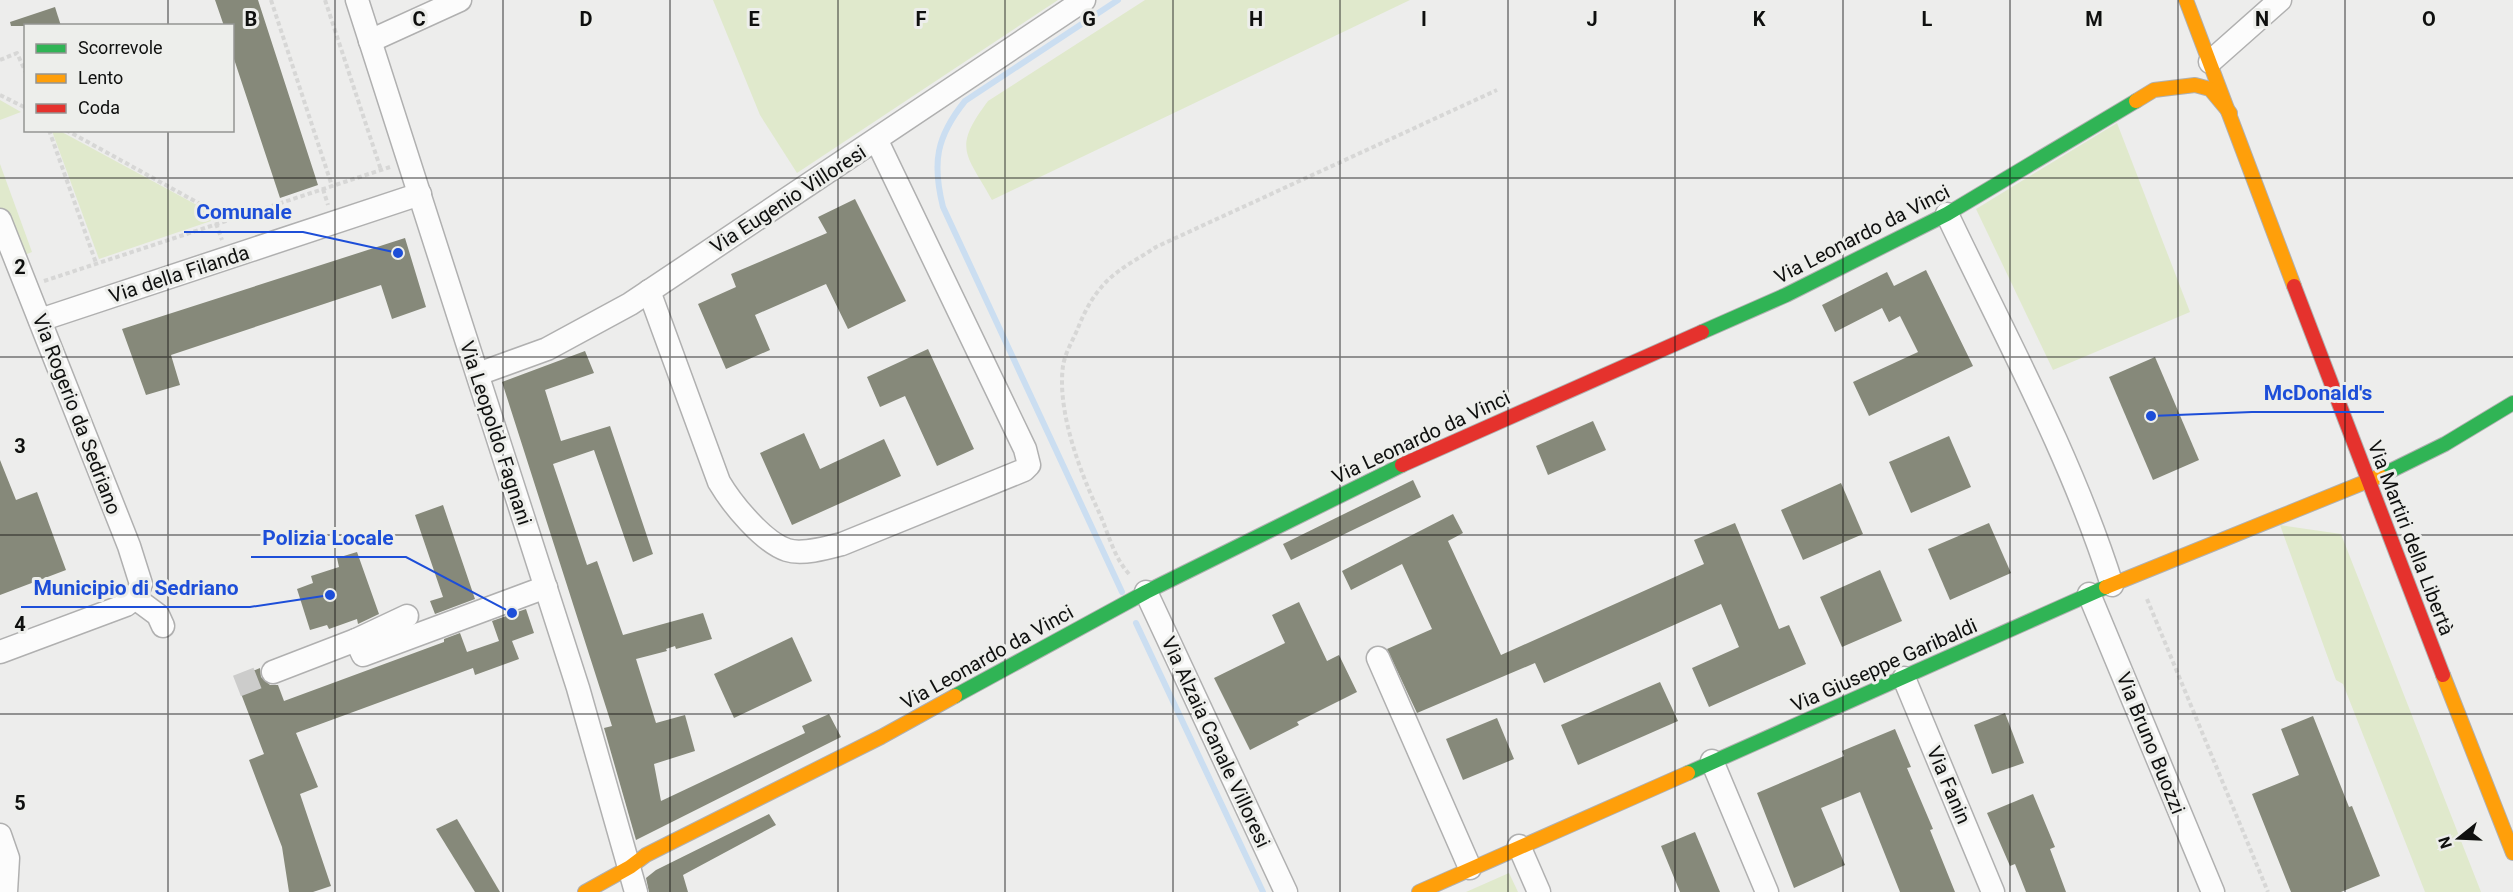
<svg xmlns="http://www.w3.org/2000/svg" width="2513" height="892" font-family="Roboto,sans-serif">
  <rect width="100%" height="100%" fill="#ededec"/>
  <g fill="#e0e9cc">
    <polygon points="713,0 1058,0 797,173 760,115"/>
    <path d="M 1145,0 L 1410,0 L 992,200 C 966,153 952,149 988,101 Z"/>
    <polygon points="0,100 21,112 0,120"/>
    <polygon points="2117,123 2190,312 2053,370 1976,209"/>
    <polygon points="52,131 60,131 208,211 211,221 99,259"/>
    <polygon points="0,164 32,252 20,257 0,207"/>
    <polygon points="2280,525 2341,534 2481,892 2425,892 2343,684 2336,680"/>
    <polygon points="1509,873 1518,892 1466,892"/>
  </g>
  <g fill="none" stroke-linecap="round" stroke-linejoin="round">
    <g stroke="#cbdef1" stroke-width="6">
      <path d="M 1118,0 L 965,101 C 936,137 932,163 943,207 L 1122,592"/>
      <polyline points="1136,623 1263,892"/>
    </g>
  </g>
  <g fill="#86897a">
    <polygon points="215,0 258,0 318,185 280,198 232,53 232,26 224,26"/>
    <polygon points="55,7 61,26 11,26 10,22"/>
    <polygon points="855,199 906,301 848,329 826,284 755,315 770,350 726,369 698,304 736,287 731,274 827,233 818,217"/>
    <polygon points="405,238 426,307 392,319 381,285 171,355 180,385 146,395 122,329"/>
    <polygon points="1926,270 1973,366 1869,416 1853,382 1918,352 1900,316 1889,322 1882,308 1835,332 1822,305 1887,272 1894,286"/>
    <polygon points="928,349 974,449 937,466 905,396 880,407 867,377"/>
    <polygon points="585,351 594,373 545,390 561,441 610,426 653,554 633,562 594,450 553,464 587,565 597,561 623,635 703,613 712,639 676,649 675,646 666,649 667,651 636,659 656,723 685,715 695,751 654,764 661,801 805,733 802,726 829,714 841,737 636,840 604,728 612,726 502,382"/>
    <polygon points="2155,357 2199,460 2153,480 2109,377"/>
    <polygon points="1593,421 1606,450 1548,475 1536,446"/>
    <polygon points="804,433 820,469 884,439 901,476 792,525 760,453"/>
    <polygon points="1949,436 1971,487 1911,513 1889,462"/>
    <polygon points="0,460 16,500 37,492 66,570 0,595"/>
    <polygon points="1413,480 1421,497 1291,560 1283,544"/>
    <polygon points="1841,483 1863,534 1803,560 1781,510"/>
    <polygon points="443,505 475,599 435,614 430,601 443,597 415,515"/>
    <polygon points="1453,514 1463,533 1448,541 1501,655 1704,564 1694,540 1735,523 1779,629 1789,625 1806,664 1709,707 1692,668 1739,647 1721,604 1544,683 1535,663 1417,713 1387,649 1432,629 1402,564 1351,590 1342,571"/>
    <polygon points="1989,523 2011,573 1950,600 1928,549"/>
    <polygon points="357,552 379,614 358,624 357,619 329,629 327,625 310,630 297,589 313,583 311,576 339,567 337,558"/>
    <polygon points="1880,570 1902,621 1842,647 1820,597"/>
    <polygon points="1299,602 1327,661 1339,655 1357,692 1297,722 1299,725 1250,750 1214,678 1285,643 1272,615"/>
    <polygon points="526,609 534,633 512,641 519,659 475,675 473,668 296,733 318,787 300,794 331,886 313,892 289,892 282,847 249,760 264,754 235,678 260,668 261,677 270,685 278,685 284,701 444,642 444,639 460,633 467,652 499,641 492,621"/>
    <polygon points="792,637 812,681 734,718 714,674"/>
    <polygon points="1660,682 1678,721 1578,765 1561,725"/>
    <polygon points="2005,713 2024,763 1992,774 1974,725"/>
    <polygon points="2313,716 2349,807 2352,806 2380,876 2341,892 2291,892 2252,794 2299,775 2281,729"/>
    <polygon points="1497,718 1514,759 1463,780 1446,739"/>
    <polygon points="1895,729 1911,767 1907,768 1933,829 1930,830 1955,892 1900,892 1860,792 1821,808 1845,865 1794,888 1757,793 1844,756 1842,751"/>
    <polygon points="2033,794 2055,847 2050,849 2066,892 2026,892 2015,864 2010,866 1987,813"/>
    <polygon points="769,814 776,825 683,875 688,892 649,892 646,878 656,870"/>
    <polygon points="457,819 500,892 475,892 436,829"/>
    <polygon points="1695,832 1720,892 1680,892 1661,846"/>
  </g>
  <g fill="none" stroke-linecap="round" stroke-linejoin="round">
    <polyline stroke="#cccccb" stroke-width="22" stroke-dasharray="22 11" stroke-linecap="butt" points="237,686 273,672"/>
    <defs>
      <g id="street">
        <polyline points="357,0 578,688 636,892"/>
        <polyline points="370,41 460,0"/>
        <polyline points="2210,62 2280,0"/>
        <path d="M 1947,214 C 2005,336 2071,456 2112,585"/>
        <polyline points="0,220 129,546 141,584 135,598 126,605 0,652"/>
        <path d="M 649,291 L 719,482 C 732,504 763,542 787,550 C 802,555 827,548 842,544 L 1024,470 L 1029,465 L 1025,449 L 877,141"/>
        <polyline points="40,320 420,194"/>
        <polyline points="478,374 547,349 630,304 1084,0"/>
        <polyline points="1146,592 1286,892"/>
        <polyline points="2089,594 2213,892"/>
        <polyline points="135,598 158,615 163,626"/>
        <polyline points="356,640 407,616"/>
        <polyline points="1378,658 1470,868"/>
        <polyline points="273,672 356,640 363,655 546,587"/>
        <polyline points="1904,678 1993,892"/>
        <polyline points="1712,761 1767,892"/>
        <polyline points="0,835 8,858 6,892"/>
        <polyline points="1519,846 1539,892"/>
      </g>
      <g id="fast">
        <polyline points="1702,332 1786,295 1947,214 2136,101"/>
        <polyline points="2380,476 2445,444 2513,403"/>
        <polyline points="955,696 1146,592 1402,465"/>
        <polyline points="1688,773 2106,587"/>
      </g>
      <g id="slow">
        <polyline points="2186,0 2294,286"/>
        <polyline points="2136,101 2154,90 2195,85 2210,89 2230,113"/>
        <polyline points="2106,587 2380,476"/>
        <polyline points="2443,675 2513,853"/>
        <polyline points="585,892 630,867 646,855 881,737 955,696"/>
        <polyline points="1419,892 1688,773"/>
      </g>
      <g id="jam">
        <polyline points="2294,286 2443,675"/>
        <polyline points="1402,465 1702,332"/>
      </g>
    </defs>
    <use href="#street" stroke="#b0b0b0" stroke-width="25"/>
    <use href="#fast" stroke="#b0b0b0" stroke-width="16"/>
    <use href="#slow" stroke="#b0b0b0" stroke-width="16"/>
    <use href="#jam" stroke="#b0b0b0" stroke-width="16"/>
    <g stroke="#d7d7d6" stroke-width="4" stroke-dasharray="4.5 3" stroke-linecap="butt">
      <polyline points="271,0 332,186"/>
      <polyline points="325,0 381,170"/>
      <polyline points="0,60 17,53 26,73"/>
      <polyline points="0,95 26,108"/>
      <polyline points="49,130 96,263"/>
      <polyline points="66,130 211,210 222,240"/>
      <polyline points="323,189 328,205"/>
      <polyline points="44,281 390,167"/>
      <path d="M 1129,574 C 1112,555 1108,530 1097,508 C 1079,469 1057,410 1063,366 C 1065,353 1073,340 1078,328 C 1085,310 1094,294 1107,281 C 1121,267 1140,258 1156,247 L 1497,90"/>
      <polyline points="2147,599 2268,892"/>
    </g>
    <use href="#street" stroke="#fcfcfc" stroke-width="22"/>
    <use href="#fast" stroke="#30b455" stroke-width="14"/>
    <use href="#slow" stroke="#ff9f0a" stroke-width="14"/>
    <use href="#jam" stroke="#e5322d" stroke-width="14"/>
  </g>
  <path fill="none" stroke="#0f100f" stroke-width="1.5" stroke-opacity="0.55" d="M 168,0 L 168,26M 335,0 L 335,892M 503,0 L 503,892M 670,0 L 670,892M 838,0 L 838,892M 1005,0 L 1005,892M 1173,0 L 1173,892M 1340,0 L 1340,892M 1508,0 L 1508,892M 1675,0 L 1675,892M 1843,0 L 1843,892M 2010,0 L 2010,892M 2178,0 L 2178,892M 2345,0 L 2345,892M 168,130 L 168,892M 0,178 L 2513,178M 0,357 L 2513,357M 0,535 L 2513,535M 0,714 L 2513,714"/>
  <g text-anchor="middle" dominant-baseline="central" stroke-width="6" stroke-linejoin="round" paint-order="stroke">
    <g font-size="20" fill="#0f100f" stroke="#edeeeb">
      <text transform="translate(788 199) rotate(-33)">Via Eugenio Villoresi</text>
      <text transform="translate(1862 234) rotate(-27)">Via Leonardo da Vinci</text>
      <text transform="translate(179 274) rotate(-18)">Via della Filanda</text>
      <text transform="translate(77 414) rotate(69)">Via Rogerio da Sedriano</text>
      <text transform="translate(496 433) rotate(72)">Via Leopoldo Fagnani</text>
      <text transform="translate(1421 437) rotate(-25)">Via Leonardo da Vinci</text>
      <text transform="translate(2411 538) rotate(69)">Via Martiri della Libertà</text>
      <text transform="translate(987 657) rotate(-29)">Via Leonardo da Vinci</text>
      <text transform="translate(1884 665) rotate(-24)">Via Giuseppe Garibaldi</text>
      <text transform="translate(1216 742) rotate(65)">Via Alzaia Canale Villoresi</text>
      <text transform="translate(2151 743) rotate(68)">Via Bruno Buozzi</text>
      <text transform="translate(1949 785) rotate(67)">Via Fanin</text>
    </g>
  </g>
  <g font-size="20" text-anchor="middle" font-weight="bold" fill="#0f100f" stroke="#edeeeb" stroke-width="6" stroke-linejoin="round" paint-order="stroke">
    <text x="251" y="26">B</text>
    <text x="419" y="26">C</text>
    <text x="586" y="26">D</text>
    <text x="754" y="26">E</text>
    <text x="921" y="26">F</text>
    <text x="1089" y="26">G</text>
    <text x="1256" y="26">H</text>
    <text x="1424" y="26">I</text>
    <text x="1592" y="26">J</text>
    <text x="1759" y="26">K</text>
    <text x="1927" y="26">L</text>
    <text x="2094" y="26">M</text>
    <text x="2262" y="26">N</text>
    <text x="2429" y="26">O</text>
    <text x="20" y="274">2</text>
    <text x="20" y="453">3</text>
    <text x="20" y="631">4</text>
    <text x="20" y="810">5</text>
  </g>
  <path fill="none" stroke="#1d4ed8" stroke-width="2" d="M398 253L303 232H184M2151 416L2252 412H2384M512 613L406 557H251M330 595L250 607H21"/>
  <g fill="#1d4ed8" stroke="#edeeeb" stroke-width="2">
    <circle cx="398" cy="253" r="6"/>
    <circle cx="2151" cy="416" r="6"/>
    <circle cx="512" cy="613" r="6"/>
    <circle cx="330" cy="595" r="6"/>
  </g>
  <g font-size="21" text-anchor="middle" font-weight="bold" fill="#1d4ed8" stroke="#edeeeb" stroke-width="6" stroke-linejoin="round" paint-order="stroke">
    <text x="244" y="219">Comunale</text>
    <text x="2318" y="400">McDonald's</text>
    <text x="328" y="545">Polizia Locale</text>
    <text x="136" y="595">Municipio di Sedriano</text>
  </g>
  <rect x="24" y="24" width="210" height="108" fill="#edeeeb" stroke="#949593" stroke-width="1.5"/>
  <rect x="36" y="44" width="30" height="9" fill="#30b455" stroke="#949593" stroke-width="1.5"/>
  <text x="78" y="54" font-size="18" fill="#0f100f">Scorrevole</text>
  <rect x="36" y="74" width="30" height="9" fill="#ff9f0a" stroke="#949593" stroke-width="1.5"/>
  <text x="78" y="84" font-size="18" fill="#0f100f">Lento</text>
  <rect x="36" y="104" width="30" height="9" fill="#e5322d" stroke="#949593" stroke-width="1.5"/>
  <text x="78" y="114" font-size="18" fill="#0f100f">Coda</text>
  <g transform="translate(2459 838) rotate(252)" stroke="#edeeeb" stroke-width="4.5" paint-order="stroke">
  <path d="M0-4.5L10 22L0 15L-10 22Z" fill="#0f100f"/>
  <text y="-9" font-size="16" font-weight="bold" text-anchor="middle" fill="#0f100f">N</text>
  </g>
</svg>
